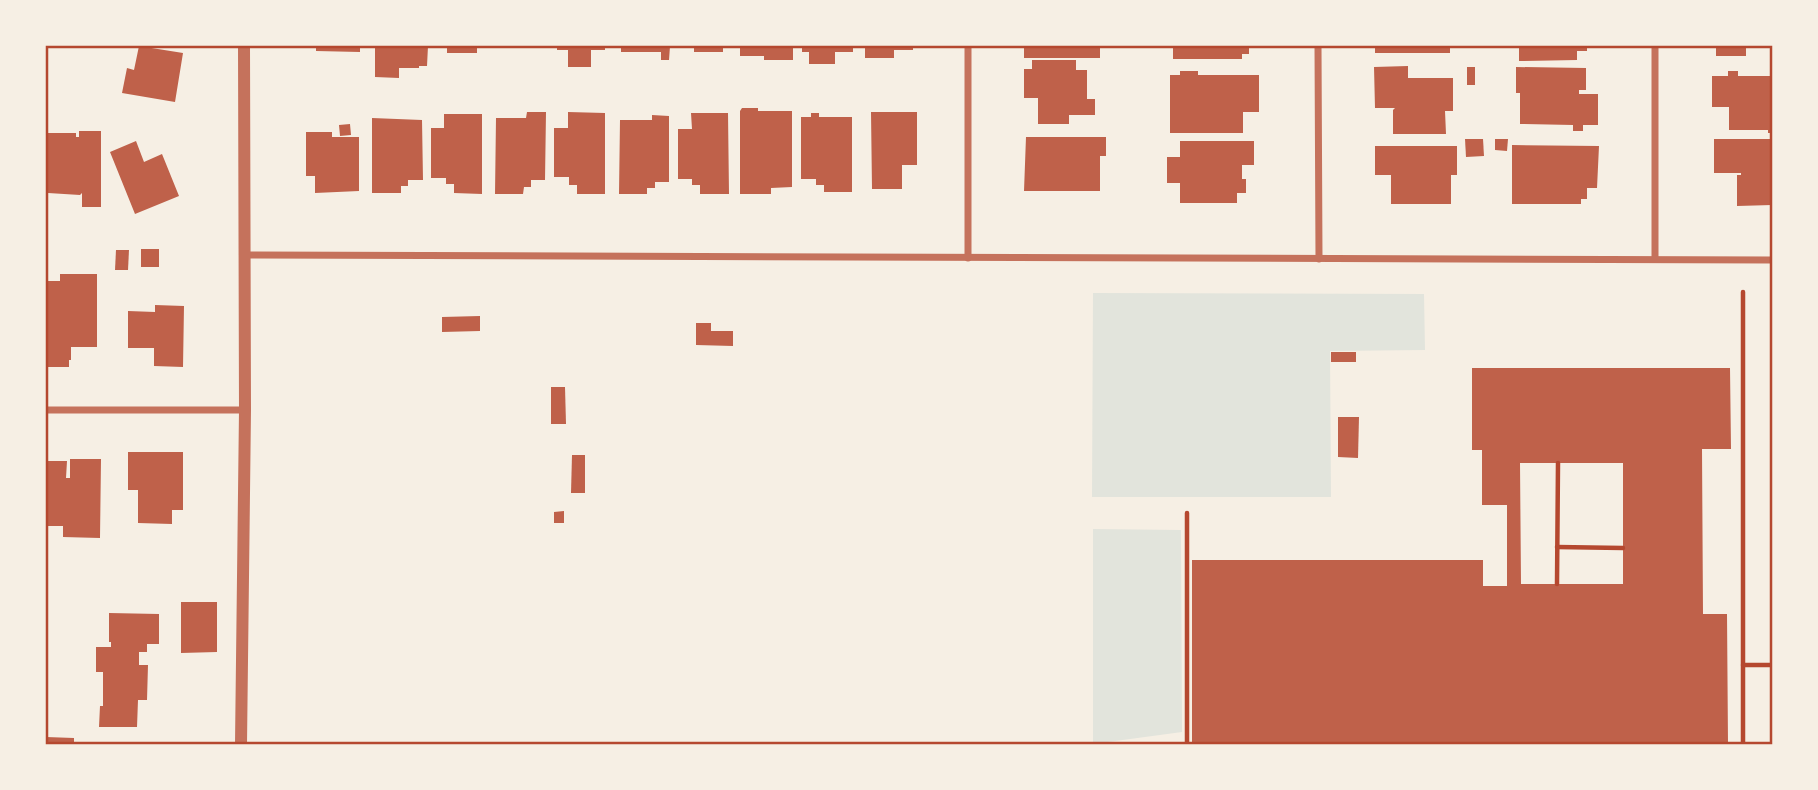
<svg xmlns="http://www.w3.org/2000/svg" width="1818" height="790" font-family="'Sofia Sans Condensed',sans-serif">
  <rect width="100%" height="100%" fill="#f6efe4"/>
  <g fill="#e2e4dc">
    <polygon points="1093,293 1424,294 1425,350 1330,351 1331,497 1092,497"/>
    <polygon points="1093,529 1181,530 1182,732 1093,744"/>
  </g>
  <g fill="#bf614a" fill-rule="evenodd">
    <polygon points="139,46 183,53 175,102 122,93 127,68 134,70"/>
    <polygon points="316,46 360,46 360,52 316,51"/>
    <polygon points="375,46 428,46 427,66 419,66 419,68 399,68 399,78 375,77"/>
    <rect x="447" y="46" width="30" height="7"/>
    <polygon points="557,46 605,46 605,50 591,50 591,67 568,67 568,50 557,50"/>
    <polygon points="621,46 670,46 669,60 661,60 661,52 621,52"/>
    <rect x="694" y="46" width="29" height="6"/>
    <polygon points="740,46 793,46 793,60 764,60 764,56 740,56"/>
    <polygon points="802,46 853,46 853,52 835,52 835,64 809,64 809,52 802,52"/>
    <polygon points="865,46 913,46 913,50 894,50 894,58 865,58"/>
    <rect x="1024" y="46" width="76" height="12"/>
    <polygon points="1173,46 1249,46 1249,54 1242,54 1242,59 1173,59"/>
    <rect x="1375" y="46" width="75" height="7"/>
    <polygon points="1519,46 1587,46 1587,51 1577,51 1577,60 1519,61"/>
    <rect x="1716" y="46" width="30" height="10"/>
    <polygon points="1032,60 1076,60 1076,70 1087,70 1087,99 1095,99 1095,115 1069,115 1069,124 1038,124 1038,98 1024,98 1024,69 1032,69"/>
    <polygon points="1408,66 1408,78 1453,78 1453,111 1445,111 1446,134 1393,134 1393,110 1395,108 1375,108 1374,67"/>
    <rect x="1467" y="67" width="8" height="18"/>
    <polygon points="1516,67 1586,68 1586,90 1579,90 1579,94 1598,94 1598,125 1583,125 1583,131 1573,131 1573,125 1520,124 1520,93 1516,93"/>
    <polygon points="1180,71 1198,71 1198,75 1259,75 1259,112 1243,112 1243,133 1170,133 1170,75 1180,75"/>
    <polygon points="1728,71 1738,71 1738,76 1772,76 1772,133 1768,133 1768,130 1729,130 1729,107 1712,107 1712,76 1728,76"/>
    <polygon points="742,108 758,108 758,111 792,111 792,187 771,188 771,194 740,194 740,111"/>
    <polygon points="527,112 546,112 545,180 531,180 531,187 524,187 523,194 495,194 496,118 526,118"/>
    <polygon points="568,112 605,113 605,194 577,194 577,185 569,185 569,177 554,177 554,128 568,128"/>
    <polygon points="871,112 917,112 917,165 902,165 902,189 872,189"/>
    <polygon points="691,113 728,113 729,194 700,194 700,185 692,185 692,179 678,179 678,129 692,129"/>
    <polygon points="811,113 819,113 819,117 852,117 852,192 824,192 824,185 816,185 816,179 801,179 801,117 811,117"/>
    <polygon points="444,114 482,114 482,194 454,193 454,184 446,184 446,178 431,178 431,128 444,128"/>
    <polygon points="652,115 669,116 669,182 655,182 655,188 647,188 647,194 619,194 620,120 652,120"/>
    <polygon points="372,118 422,120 423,180 408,180 408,186 401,186 401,193 372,193"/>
    <polygon points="350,124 351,135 340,136 339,125"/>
    <polygon points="79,131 101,131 101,207 82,207 82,193 80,195 48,193 48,133 76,133 76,137 79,137"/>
    <polygon points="306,132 332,132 332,137 359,137 359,191 315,193 315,176 306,176"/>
    <polygon points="1026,137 1106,137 1106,156 1100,156 1100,191 1024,191"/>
    <polygon points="1465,139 1483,139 1484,156 1466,157"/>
    <polygon points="1495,139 1508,139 1507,151 1495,150"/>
    <polygon points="1714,139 1772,139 1772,205 1737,206 1737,175 1741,175 1741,173 1714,173"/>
    <polygon points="136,141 144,162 162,154 179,196 135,214 110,152"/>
    <polygon points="1180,141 1254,141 1254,165 1242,165 1242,179 1246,179 1246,193 1237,193 1237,203 1180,203 1180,183 1167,183 1167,157 1180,157"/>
    <polygon points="1512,145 1599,146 1597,188 1587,188 1587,199 1581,199 1581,204 1512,204"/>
    <polygon points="1375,146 1457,146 1457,175 1451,175 1451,204 1391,204 1391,175 1375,175"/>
    <rect x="141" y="249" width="18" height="18"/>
    <polygon points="116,250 129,250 128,270 115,270"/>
    <polygon points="60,274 97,274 97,347 71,347 71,360 69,360 69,367 46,367 46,281 60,281"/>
    <polygon points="155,305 184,306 183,367 154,366 154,348 128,348 128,311 155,312"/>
    <polygon points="480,316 480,331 442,332 442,317"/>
    <polygon points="696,323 711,323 711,331 733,331 733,346 696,345"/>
    <rect x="1331" y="352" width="25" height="10"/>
    <path d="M 1472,368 L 1730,368 L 1731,449 L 1702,449 L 1703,614 L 1727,614 L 1728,744 L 1192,744 L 1192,560 L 1483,560 L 1483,586 L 1507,586 L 1507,505 L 1482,505 L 1482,450 L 1472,450 ZM 1520,463 L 1623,463 L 1623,584 L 1521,584 Z"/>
    <polygon points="551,387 565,387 566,424 551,424"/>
    <polygon points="1338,417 1359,417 1358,458 1338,457"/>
    <polygon points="128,452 183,452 183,510 172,510 172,524 138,523 138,490 128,490"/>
    <polygon points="572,455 585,455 585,493 571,493"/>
    <polygon points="70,459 101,459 100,538 63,537 63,526 46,526 46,461 67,461 66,478 70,478"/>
    <polygon points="564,511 564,523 554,523 554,512"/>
    <polygon points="181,602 217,602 217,652 181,653"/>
    <polygon points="109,613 159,614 159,644 147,644 147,652 139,652 139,665 148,665 147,700 138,700 137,727 99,727 100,706 103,706 103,672 96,672 96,647 111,647 111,642 109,642"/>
    <polygon points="46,737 74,738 74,744 46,744"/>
  </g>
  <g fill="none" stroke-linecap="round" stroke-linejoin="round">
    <g stroke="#b5482f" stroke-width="4.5">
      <polyline points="1743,292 1743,744"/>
      <polyline points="1187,513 1187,744"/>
      <polyline points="1557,547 1623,548"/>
      <polyline points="1557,584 1558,463"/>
      <polyline points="1743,665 1772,665"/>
    </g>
    <g stroke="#c5725c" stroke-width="7">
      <polyline points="968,46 968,258"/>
      <polyline points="1318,46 1319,259"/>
      <polyline points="1655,46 1655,259"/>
      <polyline points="244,255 1772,260"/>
      <polyline points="46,410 245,410"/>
    </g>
    <polyline stroke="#c5725c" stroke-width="12" points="241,744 245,410 244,46"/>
  </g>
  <rect width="1818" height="790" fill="none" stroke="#f6efe4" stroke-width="94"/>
  <rect x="47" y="47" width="1724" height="696" fill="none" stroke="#b5482f" stroke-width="2.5"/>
</svg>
